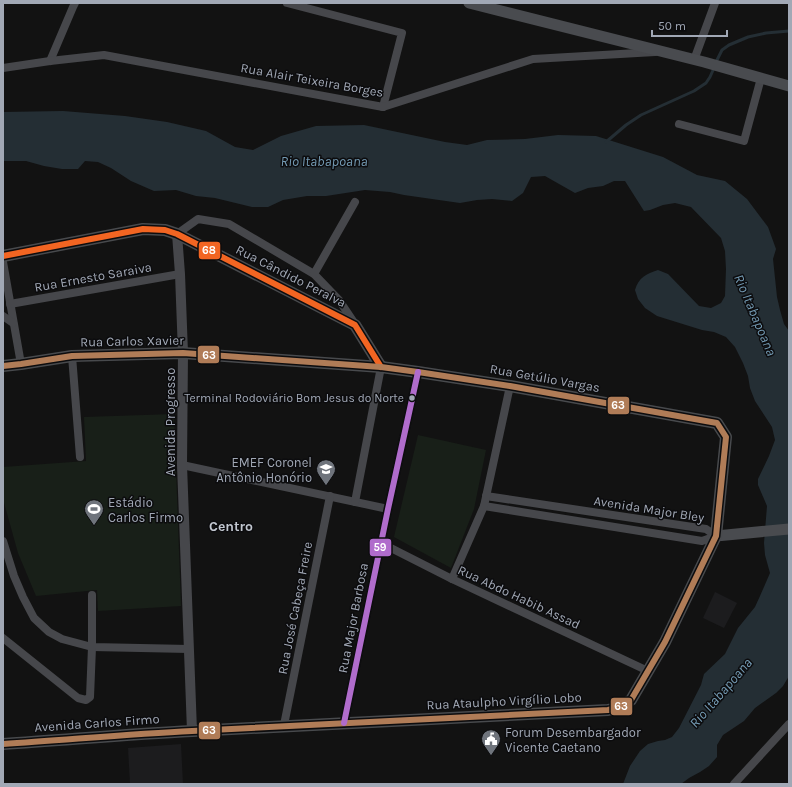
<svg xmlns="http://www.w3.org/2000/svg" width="792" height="787" font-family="Karla,sans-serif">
  <rect width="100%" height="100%" fill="#121212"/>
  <g fill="#1c1c1e">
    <polygon points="715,592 737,603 724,628 703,618"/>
    <polygon points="181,744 183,784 130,784 128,748"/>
  </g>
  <g fill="#181f18">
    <polygon points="174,414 181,606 98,611 97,590 36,596 18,553 3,499 3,467 86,461 84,417"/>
    <polygon points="418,435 486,450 474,509 451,568 394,537"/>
  </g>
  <path fill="#242e34" d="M 63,111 L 125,116 L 167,122 L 206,131 L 235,147 L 253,150 L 281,136 L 316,126 L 364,125 L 445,142 L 467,145 L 487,140 L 525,139 L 558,135 L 596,136 L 663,157 L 697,175 L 725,181 L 747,199 L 768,227 L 776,249 L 773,259 L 777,297 L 780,310 L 784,324 L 789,331 L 789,676 L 783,686 L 776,693 L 755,708 L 744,721 L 723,735 L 717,745 L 717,757 L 709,766 L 700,772 L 689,778 L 681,784 L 623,784 L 630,766 L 640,751 L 648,744 L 658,741 L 665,740 L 672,737 L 679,728 L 701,685 L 704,674 L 725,654 L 738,628 L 755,607 L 760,596 L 770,573 L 765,555 L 764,543 L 767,506 L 758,485 L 758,479 L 769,456 L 775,440 L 772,427 L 755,401 L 750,388 L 748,376 L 743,363 L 735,347 L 726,337 L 714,332 L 702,330 L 657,316 L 645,308 L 638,299 L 635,290 C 639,277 646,274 658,270 L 668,274 L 699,306 L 711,308 L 721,303 L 725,296 L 726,269 L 725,251 L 721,238 L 691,207 L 675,203 L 663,205 L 650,210 L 644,211 L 625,181 L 614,181 L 603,186 L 588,188 L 575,193 L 545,176 L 531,177 L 523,193 L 512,201 L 492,199 L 477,200 L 460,203 L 404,195 L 390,192 L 365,190 L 326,196 L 307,196 L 283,200 L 268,207 L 252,207 L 215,198 L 196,196 L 176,190 L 154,191 L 131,181 L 111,168 L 98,162 L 85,161 L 78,169 L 62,169 L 44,166 L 26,161 L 3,161 L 3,112 Z"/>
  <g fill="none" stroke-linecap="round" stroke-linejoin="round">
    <g stroke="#242e34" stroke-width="3">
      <polyline points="716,62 722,50 729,45 748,37 766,33 789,31"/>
      <polyline points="606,142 626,125 641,115 694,91 706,83 710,77 714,68"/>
    </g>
    <g stroke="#46474b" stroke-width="8">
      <polyline points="287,3 402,33 383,107"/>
      <polyline points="694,60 715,3"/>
      <polyline points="50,61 73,7 75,3"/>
      <polyline points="3,68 50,61 104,55 383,107 533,59 655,52"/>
      <polyline points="679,124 744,141 761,78"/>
      <polyline points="177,234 198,219 229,224 314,274 339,300 355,324"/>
      <polyline points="3,262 21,364"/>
      <polyline points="314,274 355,202"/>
      <polyline points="10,304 180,274"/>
      <polyline points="3,316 13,323"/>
      <polyline points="72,356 80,457"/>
      <polyline points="182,465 388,509"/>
      <polyline points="486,496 706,529 716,536"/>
      <polyline points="355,502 381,367"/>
      <polyline points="484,506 702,541 716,536"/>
      <polyline points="3,541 14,576 23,597 34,618 49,632 62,639 92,647 189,649"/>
      <polyline points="381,543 452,579 648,671"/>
      <polyline points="452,579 484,506 510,386"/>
      <polyline points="3,638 78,698 86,700 90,697 92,647 92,595"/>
      <polyline points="344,723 388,509 418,372"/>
      <polyline points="284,725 330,496"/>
      <polyline points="734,784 789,724"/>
    </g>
    <polyline stroke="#46474b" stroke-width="10" points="177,234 180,274 183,353 182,465 192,731"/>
    <g stroke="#494b4f" stroke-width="11">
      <polyline points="469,3 704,62 789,86"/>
      <polyline points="716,536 789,529"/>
    </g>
    <g stroke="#484a4d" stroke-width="12">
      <polyline points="3,256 143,229 165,230 177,234 355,325 381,367"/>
      <path d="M 3,366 L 21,364 L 72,356 L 183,353 L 381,367 L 418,372 L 510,386 L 717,423 L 726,437 L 716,536 L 665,642 L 631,700 L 620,707 L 608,710 L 192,731 C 129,734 66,740 3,744"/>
    </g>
    <defs>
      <polyline id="bus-1" points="3,256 143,229 165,230 177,234 355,325 381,367"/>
      <path id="bus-2" d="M 3,366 L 21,364 L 72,356 L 183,353 L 381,367 L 418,372 L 510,386 L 717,423 L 726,437 L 716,536 L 665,642 L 631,700 L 620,707 L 608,710 L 192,731 C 129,734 66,740 3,744"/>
      <polyline id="bus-3" points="344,723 388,509 418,372"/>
    </defs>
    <use href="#bus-1" stroke="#0c0c0e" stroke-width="9"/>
    <use href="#bus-2" stroke="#0c0c0e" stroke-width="9"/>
    <use href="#bus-3" stroke="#0c0c0e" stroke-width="9"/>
    <use href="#bus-1" stroke="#f26522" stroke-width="6"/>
    <use href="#bus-2" stroke="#b07c57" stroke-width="6"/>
    <use href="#bus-3" stroke="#b06ccc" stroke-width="6"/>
  </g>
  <defs>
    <symbol id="school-pin" viewBox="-11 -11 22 30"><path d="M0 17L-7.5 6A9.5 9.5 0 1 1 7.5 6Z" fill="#6f747c" stroke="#0c0c0e"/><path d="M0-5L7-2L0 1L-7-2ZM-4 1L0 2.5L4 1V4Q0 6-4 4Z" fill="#fff"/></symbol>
    <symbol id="stadium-pin" viewBox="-11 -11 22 30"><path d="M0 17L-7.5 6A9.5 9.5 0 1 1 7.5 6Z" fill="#6f747c" stroke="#0c0c0e"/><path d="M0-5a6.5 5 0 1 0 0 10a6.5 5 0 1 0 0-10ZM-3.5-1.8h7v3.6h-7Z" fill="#fff"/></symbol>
    <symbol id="civic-pin" viewBox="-11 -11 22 30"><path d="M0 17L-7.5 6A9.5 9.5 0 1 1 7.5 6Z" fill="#6f747c" stroke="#0c0c0e"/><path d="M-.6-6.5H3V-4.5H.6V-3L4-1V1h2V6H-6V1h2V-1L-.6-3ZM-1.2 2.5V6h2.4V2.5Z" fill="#fff"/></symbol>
  </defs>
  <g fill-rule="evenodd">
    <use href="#school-pin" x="315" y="458" width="22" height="30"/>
    <use href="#stadium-pin" x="83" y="498" width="22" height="30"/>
    <use href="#civic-pin" x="480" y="728" width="22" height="30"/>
  </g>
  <circle fill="#a1a8b5" stroke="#0c0c0e" stroke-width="1.5" cx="412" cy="398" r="3.5"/>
  <g text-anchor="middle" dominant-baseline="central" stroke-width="3" stroke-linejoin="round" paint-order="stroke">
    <g font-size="12" fill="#a1a8b5" stroke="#0c0c0e" text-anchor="end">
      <text x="404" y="398">Terminal Rodoviário Bom Jesus do Norte</text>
    </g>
    <g font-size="13" fill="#a1a8b5" stroke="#0c0c0e">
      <text transform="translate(312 80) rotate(10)">Rua Alair Teixeira Borges</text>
      <text transform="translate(291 276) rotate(27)">Rua Cândido Peralva</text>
      <text transform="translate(93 277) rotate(-10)">Rua Ernesto Saraiva</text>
      <text transform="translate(132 341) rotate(-1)">Rua Carlos Xavier</text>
      <text transform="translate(545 378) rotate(10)">Rua Getúlio Vargas</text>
      <text transform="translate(170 422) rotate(-90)">Avenida Progresso</text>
      <text transform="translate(649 509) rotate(9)">Avenida Major Bley</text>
      <text transform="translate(519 597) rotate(25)">Rua Abdo Habib Assad</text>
      <text transform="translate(295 608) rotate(-79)">Rua José Cabeça Freire</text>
      <text transform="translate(353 618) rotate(-79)">Rua Major Barbosa</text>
      <text transform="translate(504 701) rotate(-3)">Rua Ataulpho Virgílio Lobo</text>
      <text transform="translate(97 723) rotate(-4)">Avenida Carlos Firmo</text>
    </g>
    <g font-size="13" fill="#a1a8b5" stroke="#0c0c0e" text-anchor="start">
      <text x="312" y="462" text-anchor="end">EMEF Coronel<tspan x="312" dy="15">Antônio Honório</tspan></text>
      <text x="108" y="502">Estádio<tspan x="108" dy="15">Carlos Firmo</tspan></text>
      <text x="505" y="732">Forum Desembargador<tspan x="505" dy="15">Vicente Caetano</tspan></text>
    </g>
    <g font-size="14" font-style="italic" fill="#749bb4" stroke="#0c0c0e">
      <text x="324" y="161">Rio Itabapoana</text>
      <text transform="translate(755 315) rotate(67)">Rio Itabapoana</text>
      <text transform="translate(721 693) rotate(-49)">Rio Itabapoana</text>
    </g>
    <g font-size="14" font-weight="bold" fill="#c2c7d0" stroke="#0c0c0e">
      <text x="231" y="526">Centro</text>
    </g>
  </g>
  <g stroke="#0c0c0e" stroke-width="1.5">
    <rect x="198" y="241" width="23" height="19" rx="4" fill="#f26522"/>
    <rect x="197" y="345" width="23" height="19" rx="4" fill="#b07c57"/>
    <rect x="607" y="396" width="23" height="19" rx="4" fill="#b07c57"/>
    <rect x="369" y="538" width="23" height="19" rx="4" fill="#b06ccc"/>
    <rect x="610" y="697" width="23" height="19" rx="4" fill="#b07c57"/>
    <rect x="198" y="721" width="23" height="19" rx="4" fill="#b07c57"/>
  </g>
  <g font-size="11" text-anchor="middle" font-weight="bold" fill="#fff">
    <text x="209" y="254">68</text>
    <text x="209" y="359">63</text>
    <text x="618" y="409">63</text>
    <text x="380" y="551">59</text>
    <text x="621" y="710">63</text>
    <text x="209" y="734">63</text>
  </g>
  <rect width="792" height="787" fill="none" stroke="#a1a8b5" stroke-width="8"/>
  <path d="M652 30v6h75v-6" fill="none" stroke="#a1a8b5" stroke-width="2"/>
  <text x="658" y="30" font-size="12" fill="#a1a8b5" stroke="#0c0c0e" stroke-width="3" paint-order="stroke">50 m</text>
</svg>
